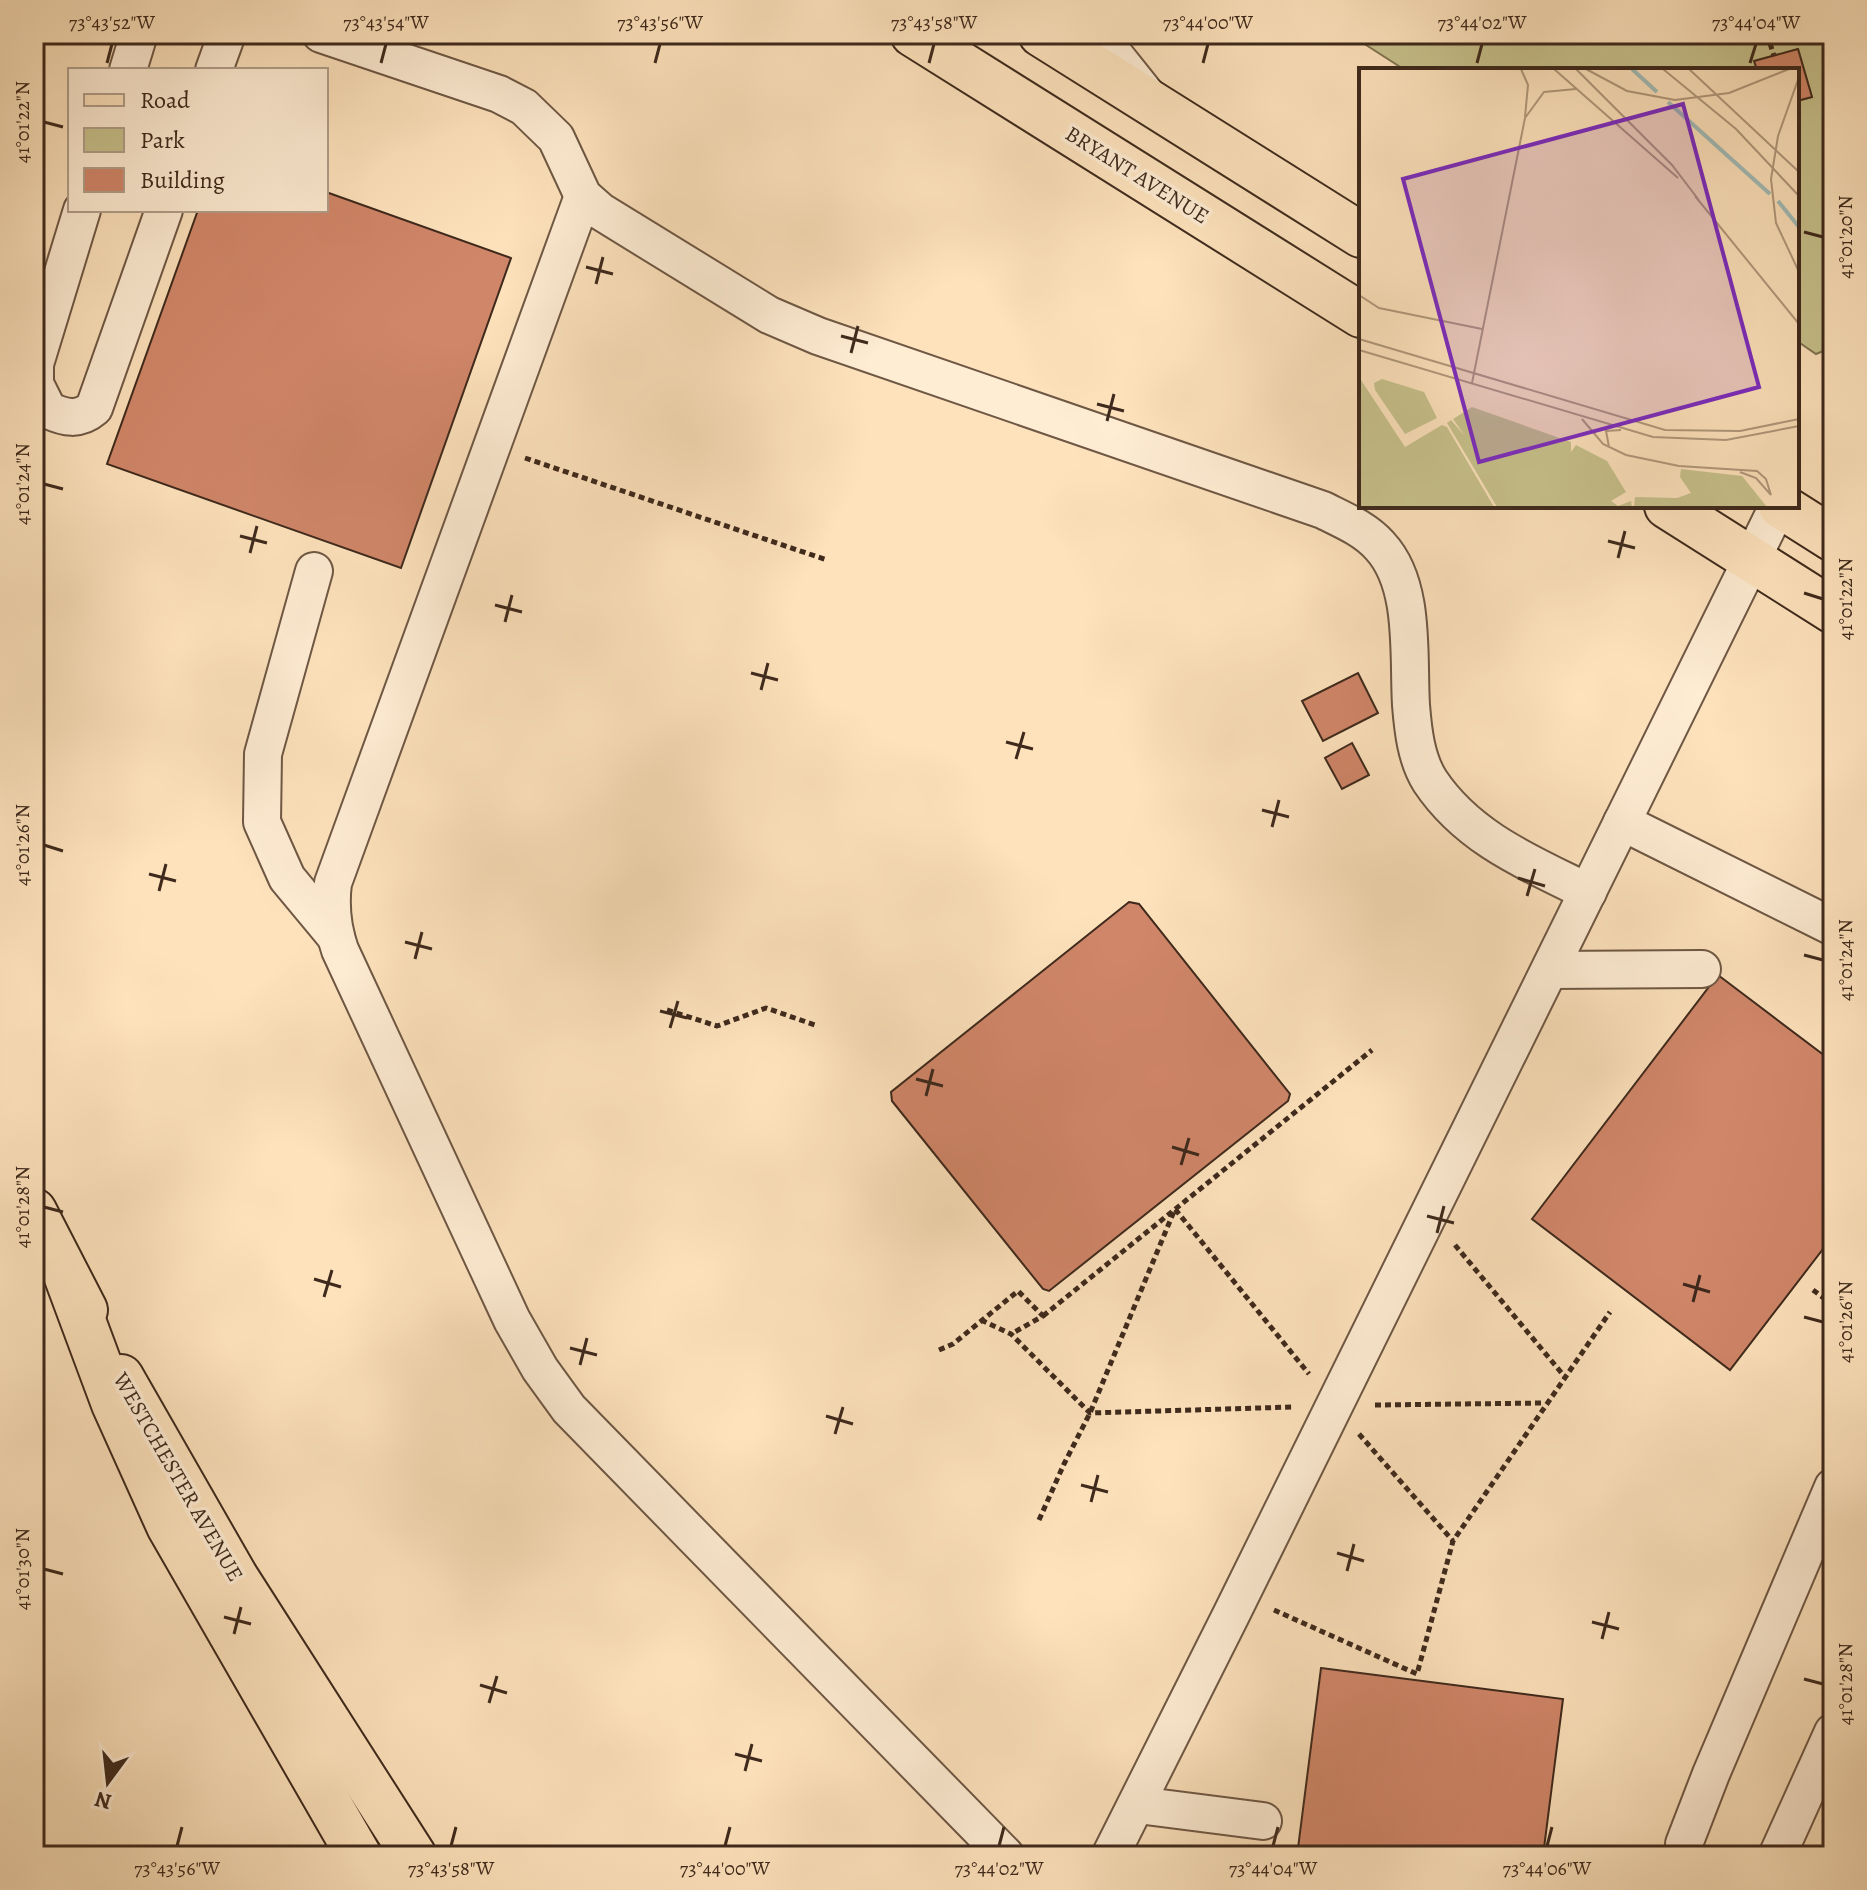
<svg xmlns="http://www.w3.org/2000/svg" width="1867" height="1890" font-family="Alegreya,serif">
  <rect width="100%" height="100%" fill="#fde2bc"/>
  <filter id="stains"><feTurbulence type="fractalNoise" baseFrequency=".0025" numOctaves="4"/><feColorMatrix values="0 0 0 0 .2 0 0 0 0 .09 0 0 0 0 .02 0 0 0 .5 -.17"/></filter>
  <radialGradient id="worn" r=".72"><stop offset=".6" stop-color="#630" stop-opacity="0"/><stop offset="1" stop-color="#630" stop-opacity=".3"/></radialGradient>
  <polygon fill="#c7c18c" stroke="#827554" stroke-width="2" points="1349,34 1833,34 1833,347 1816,354 1797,341 1797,101 1812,97 1798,49 1755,61 1757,70 1405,70"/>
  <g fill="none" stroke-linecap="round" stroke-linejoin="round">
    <polyline stroke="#79817a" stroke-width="11" points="34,1839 46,1856"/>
  </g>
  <g fill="#d08669" stroke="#3e291c" stroke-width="2">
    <polygon points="1798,49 1812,97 1797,101 1797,70 1757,70 1754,61"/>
    <polygon points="326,192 511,258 401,568 107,464 198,210 326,210"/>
    <polygon points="1358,673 1378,713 1323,741 1302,701"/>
    <polygon points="1352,743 1369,775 1342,789 1325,758"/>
    <polygon points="1129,902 1139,904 1290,1094 1288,1101 1049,1291 1043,1289 892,1101 891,1092"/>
    <polygon points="1718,975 1833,1062 1833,1236 1730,1370 1532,1219"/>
    <polygon points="1321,1668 1563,1699 1543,1856 1297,1856"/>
  </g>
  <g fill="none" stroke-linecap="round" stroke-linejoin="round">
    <defs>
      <g id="minor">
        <path d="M 321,34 L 499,94 L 524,107 L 556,138 L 583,196 L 600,211 L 769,315 L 818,336 L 1323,510 C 1343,520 1365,529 1380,546 C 1416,585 1408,655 1411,705 C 1413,730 1416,759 1430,781 C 1468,838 1529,863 1588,892"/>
        <polyline points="1103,34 1113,53 1145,93"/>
        <polyline points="128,70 139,34"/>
        <polyline points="214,70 227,34"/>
        <path d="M 583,196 L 333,883 C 330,907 332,927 340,950 L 512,1320 L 540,1369 L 569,1409 L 1006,1856"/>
        <path d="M 82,210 L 35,364 L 35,384 L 48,410 C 65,418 79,421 94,408 L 164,210"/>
        <polyline points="314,571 263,754 262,822 287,878 336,937"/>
        <polyline points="1622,822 1833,927"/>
        <polyline points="1550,970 1702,969"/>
        <polyline points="1138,1805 1263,1821"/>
        <polyline points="1110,1856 1231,1615 1778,506"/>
        <polyline points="1684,1856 1684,1844 1711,1774 1833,1487"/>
        <polyline points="1777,1856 1833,1732"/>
      </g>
      <g id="major">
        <polyline points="913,34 1361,315"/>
        <polyline points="1041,34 1361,235"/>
        <polyline points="1667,506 1833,611"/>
        <polyline points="1781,506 1833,539"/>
        <polyline points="34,1211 85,1310"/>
        <polyline points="121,1377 235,1576 414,1856"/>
      </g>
      <polyline id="highway" points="66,1275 114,1404 169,1526 359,1856"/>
    </defs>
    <use href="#minor" stroke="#6e5744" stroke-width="40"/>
    <use href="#major" stroke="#3e291c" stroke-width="48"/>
    <use href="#highway" stroke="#3e291c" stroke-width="48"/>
    <g stroke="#3e291c" stroke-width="5" stroke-dasharray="6 4" stroke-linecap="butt">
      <polyline points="1767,34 1774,56"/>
      <polyline points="525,458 827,560"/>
      <polyline points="667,1010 717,1026 766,1008 818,1026"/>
      <polyline points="1455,1245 1565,1377"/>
      <polyline points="1813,1290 1833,1305"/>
      <polyline points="1043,1316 1372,1050"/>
      <polyline points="981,1320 1011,1334 1090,1413 1293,1407"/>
      <polyline points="939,1350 953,1344 1018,1291 1043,1316 1011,1334"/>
      <polyline points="1375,1405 1545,1403"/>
      <polyline points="1359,1434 1453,1541"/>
      <polyline points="1039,1520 1064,1464 1090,1413 1175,1209 1309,1374"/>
      <polyline points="1274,1610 1417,1674 1453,1541 1610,1312"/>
    </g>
    <use href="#minor" stroke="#feecd3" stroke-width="36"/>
    <use href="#major" stroke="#fde2bc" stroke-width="44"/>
    <use href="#highway" stroke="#fde2bc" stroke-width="44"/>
  </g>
  <path fill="none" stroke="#3e291c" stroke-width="3" d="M 107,63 L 112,44M 381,63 L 386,44M 655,63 L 660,44M 929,63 L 934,44M 1203,63 L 1208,44M 1477,63 L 1482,44M 1750,63 L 1756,44M 44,122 L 63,127M 1804,232 L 1823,237M 586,267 L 613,274M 596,284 L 603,257M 841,336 L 868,343M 851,353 L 858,326M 1097,404 L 1124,411M 1107,421 L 1114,394M 44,484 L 63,489M 240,536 L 267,543M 1608,541 L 1635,548M 250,553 L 257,526M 1618,558 L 1625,531M 1804,593 L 1823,599M 495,605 L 522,612M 505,622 L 512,595M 751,673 L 778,680M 761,690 L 768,663M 1006,742 L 1033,749M 1016,759 L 1024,732M 1262,810 L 1289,817M 1272,827 L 1279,800M 44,845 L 63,851M 149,874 L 176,881M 1518,878 L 1545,886M 159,891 L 166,864M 1527,896 L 1535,869M 405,942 L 432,949M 1804,955 L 1823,960M 415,959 L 422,932M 660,1011 L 687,1018M 670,1028 L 678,1001M 916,1079 L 943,1086M 926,1096 L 933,1069M 1172,1147 L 1199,1155M 1181,1165 L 1189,1138M 44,1207 L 63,1212M 1427,1216 L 1454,1223M 1437,1233 L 1444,1206M 314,1279 L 341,1287M 1683,1284 L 1710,1292M 324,1297 L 332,1270M 1693,1302 L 1700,1275M 1804,1317 L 1823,1322M 570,1348 L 597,1355M 580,1365 L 587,1338M 826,1416 L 853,1424M 835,1434 L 843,1407M 1081,1485 L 1108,1492M 1091,1502 L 1098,1475M 1337,1553 L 1364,1561M 44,1569 L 63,1574M 1347,1571 L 1354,1544M 224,1617 L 251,1624M 1592,1622 L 1619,1629M 234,1634 L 241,1607M 1602,1639 L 1609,1612M 1804,1679 L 1823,1684M 480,1685 L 507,1693M 489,1703 L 497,1676M 735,1754 L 762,1761M 745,1771 L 752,1744M 177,1846 L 182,1827M 451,1846 L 456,1827M 725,1846 L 730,1827M 999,1846 L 1004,1827M 1273,1846 L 1278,1827M 1547,1846 L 1552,1827"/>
  <g text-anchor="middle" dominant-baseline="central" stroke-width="7" stroke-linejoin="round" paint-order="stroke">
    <g font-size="22" fill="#3e291c" stroke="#feecd3">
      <text transform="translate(1137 175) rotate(32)">BRYANT AVENUE</text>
      <text transform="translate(178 1477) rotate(60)">WESTCHESTER AVENUE</text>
    </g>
  </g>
  <g transform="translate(1359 68)">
    <rect width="440" height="440" fill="#fde2bc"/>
    <path d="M 0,309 L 46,379 L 83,357 L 88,359 L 135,439 L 0,439 ZM 23,311 L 65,324 L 78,350 L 46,366 L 16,322 L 15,315 ZM 113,339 L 212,374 L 212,384 L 217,377 L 248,393 L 267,424 L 252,433 L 259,438 L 272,433 L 273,439 L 138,439 L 88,355 L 92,352 L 106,368 L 94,351 ZM 322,401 L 383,408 L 408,439 L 275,439 L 276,429 L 318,430 L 332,425 L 321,409 Z" fill="#c7c18c"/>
    <path fill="none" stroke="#a1bcb8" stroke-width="4" d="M 273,1 L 298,24M 309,34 L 411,126M 419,133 L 440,159"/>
    <path fill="none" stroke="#b1987c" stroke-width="2" d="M 162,1 L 169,17 L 166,49M 195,1 L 319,110M 217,1 L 313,97 L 339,131M 227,1 L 268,23 L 316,32 L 370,25 L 430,1M 304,1 L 377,61 L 440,128M 330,1 L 440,104M 440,9 L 419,68 L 412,111 L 417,155 L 440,204M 166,50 L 185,24 L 217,21M 336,128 L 440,256M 0,227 L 20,240 L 123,261M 0,271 L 306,362 L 381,363 L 440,351M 0,282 L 294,369 L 367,372 L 440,358M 113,315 L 166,50M 223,351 L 244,376 L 267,387 L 320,398 L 398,403 L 407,411 L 412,427M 250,379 L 247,363 L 262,362M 381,404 L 397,410 L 412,427"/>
    <path fill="#7b2cbf" fill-opacity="0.15" stroke="#7b2cbf" stroke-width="4" d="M 324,36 L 400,319 L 120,394 L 44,111 Z"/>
    <rect width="440" height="440" fill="none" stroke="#3e291c" stroke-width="4"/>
  </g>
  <rect width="1867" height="1890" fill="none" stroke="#fde2bc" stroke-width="88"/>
  <rect x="68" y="68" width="260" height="144" fill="#feecd3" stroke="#b19e8a" stroke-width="2"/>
  <rect x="84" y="94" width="40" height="12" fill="#fde2bc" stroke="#b19e8a" stroke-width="2"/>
  <text x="140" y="108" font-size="24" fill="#3e291c">Road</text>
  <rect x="84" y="128" width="40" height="24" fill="#c7c18c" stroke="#b19e8a" stroke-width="2"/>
  <text x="140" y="148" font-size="24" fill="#3e291c">Park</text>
  <rect x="84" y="168" width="40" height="24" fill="#d08669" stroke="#b19e8a" stroke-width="2"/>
  <text x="140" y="188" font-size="24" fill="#3e291c">Building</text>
  <g transform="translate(108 1782) rotate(195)" stroke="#feecd3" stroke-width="6" paint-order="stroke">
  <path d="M0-6L14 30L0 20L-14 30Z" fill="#3e291c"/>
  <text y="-12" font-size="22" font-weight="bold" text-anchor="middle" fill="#3e291c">N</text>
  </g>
  <rect x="44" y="44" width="1779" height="1802" fill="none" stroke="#3e291c" stroke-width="3"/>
  <g font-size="20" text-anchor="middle" fill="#3e291c">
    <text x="112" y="29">73°43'52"W</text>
    <text x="386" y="29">73°43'54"W</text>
    <text x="660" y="29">73°43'56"W</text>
    <text x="934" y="29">73°43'58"W</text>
    <text x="1208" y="29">73°44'00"W</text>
    <text x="1482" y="29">73°44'02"W</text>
    <text x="1756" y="29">73°44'04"W</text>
    <text transform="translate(22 122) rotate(-90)" y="7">41°01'22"N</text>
    <text transform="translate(1845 237) rotate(-90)" y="7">41°01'20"N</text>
    <text transform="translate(22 484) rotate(-90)" y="7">41°01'24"N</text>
    <text transform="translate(1845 599) rotate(-90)" y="7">41°01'22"N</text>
    <text transform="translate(22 845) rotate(-90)" y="7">41°01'26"N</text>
    <text transform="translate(1845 960) rotate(-90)" y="7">41°01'24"N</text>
    <text transform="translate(22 1207) rotate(-90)" y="7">41°01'28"N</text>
    <text transform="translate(1845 1322) rotate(-90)" y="7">41°01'26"N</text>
    <text transform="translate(22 1569) rotate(-90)" y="7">41°01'30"N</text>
    <text transform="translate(1845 1684) rotate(-90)" y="7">41°01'28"N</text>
    <text x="177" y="1875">73°43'56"W</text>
    <text x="451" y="1875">73°43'58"W</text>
    <text x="725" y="1875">73°44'00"W</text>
    <text x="999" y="1875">73°44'02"W</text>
    <text x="1273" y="1875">73°44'04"W</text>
    <text x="1547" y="1875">73°44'06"W</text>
  </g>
  <rect width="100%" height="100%" filter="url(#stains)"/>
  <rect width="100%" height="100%" fill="url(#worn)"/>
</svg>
